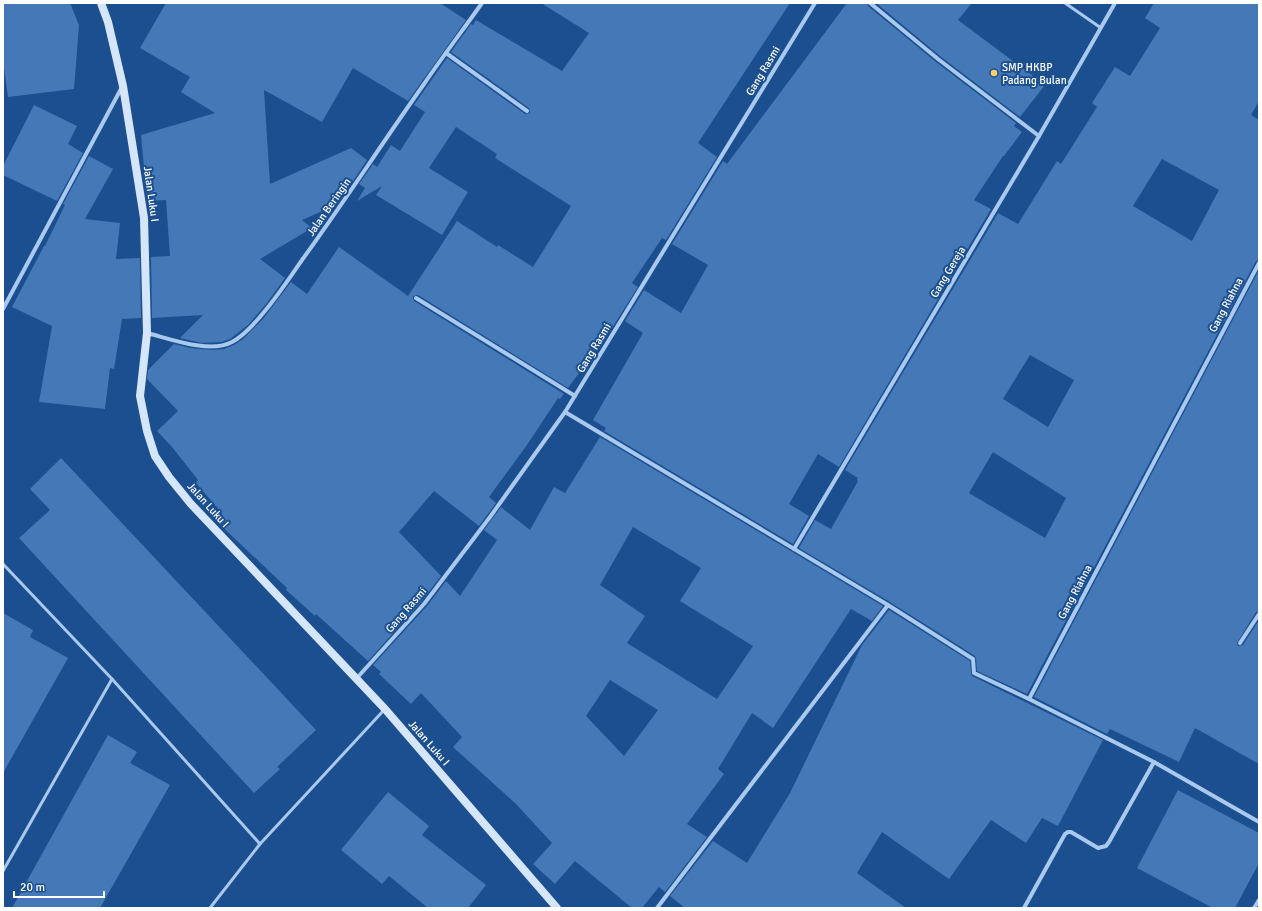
<svg xmlns="http://www.w3.org/2000/svg" width="1262" height="911" font-family="Signika,sans-serif">
  <rect width="100%" height="100%" fill="#1b4f8f"/>
  <g fill="#4478b7" fill-rule="evenodd">
    <polygon points="3,3 70,3 79,25 74,89 8,97 3,60"/>
    <polygon points="166,3 440,3 466,20 408,101 353,68 322,122 264,90 270,184 351,148 367,160 353,181 349,178 327,209 302,220 312,228 260,259 285,278 267,303 248,325 230,339 222,342 202,343 180,338 203,315 152,318 151,257 170,256 166,200 147,201 141,135 215,113 181,92 190,77 140,48"/>
    <polygon points="541,3 790,3 698,143 717,157 666,240 662,238 632,283 638,287 612,328 568,388 418,295 413,296 413,298 414,301 564,394 560,399 558,398 527,445 489,497 496,503 479,526 434,491 399,532 441,576 421,602 368,661 316,614 315,616 286,590 287,588 215,520 222,513 196,483 198,480 172,447 157,431 178,411 147,379 148,370 174,344 190,348 213,350 224,349 234,345 243,339 263,319 291,282 307,294 339,247 408,296 457,221 497,247 498,245 533,267 571,206 495,158 497,154 456,127 429,168 468,192 442,235 376,195 382,186 357,201 365,188 359,184 373,164 377,167 391,145 400,151 425,112 414,105 447,58 525,114 530,113 530,111 529,108 451,52 471,24 473,25 476,20 562,71 589,33"/>
    <polygon points="847,3 867,3 868,6 936,62 1016,123 1014,126 1022,132 1004,156 1003,156 974,200 991,209 839,467 818,454 789,504 809,516 793,544 604,431 606,428 593,420 643,333 625,321 644,290 681,313 708,265 672,244 723,161 727,164"/>
    <polygon points="876,3 972,3 958,20 1045,85 1020,117 940,56"/>
    <path d="M 1154,3 L 1259,3 L 1259,101 L 1251,115 L 1259,120 L 1259,260 L 1256,261 L 1027,694 L 977,671 L 976,659 L 975,656 L 890,602 L 799,548 L 815,520 L 831,529 L 858,481 L 857,480 L 858,478 L 845,470 L 998,213 L 1018,224 L 1057,161 L 1061,164 L 1097,107 L 1092,103 L 1115,67 L 1130,76 L 1160,28 L 1145,18 ZM 1162,159 L 1219,190 L 1192,241 L 1133,206 ZM 1030,355 L 1074,380 L 1048,427 L 1003,399 ZM 993,452 L 1066,498 L 1045,538 L 969,493 Z"/>
    <polygon points="34,105 77,126 68,144 83,153 57,201 3,175 3,166"/>
    <polygon points="89,156 113,169 85,219 120,223 116,259 140,258 141,318 122,319 114,369 110,368 105,409 39,402 52,326 12,307 44,246 45,246 65,205 63,204"/>
    <polygon points="1259,270 1259,611 1256,612 1237,643 1238,646 1243,645 1259,620 1259,764 1195,728 1179,762 1110,729 1107,734 1034,697"/>
    <path d="M 600,437 L 883,606 L 872,621 L 851,609 L 773,728 L 752,713 L 718,769 L 724,774 L 687,824 L 707,837 L 665,892 L 659,887 L 642,908 L 632,908 L 575,861 L 555,884 L 533,864 L 552,843 L 516,804 L 453,747 L 462,737 L 421,693 L 411,704 L 379,674 L 381,672 L 373,665 L 427,606 L 446,581 L 460,596 L 497,540 L 484,530 L 501,507 L 530,530 L 554,487 L 565,493 ZM 633,527 L 701,568 L 680,601 L 753,646 L 717,699 L 627,643 L 645,616 L 600,585 ZM 610,680 L 658,710 L 624,756 L 586,716 Z"/>
    <polygon points="61,458 316,730 277,767 280,769 254,793 19,538 50,510 30,489"/>
    <polygon points="889,610 970,661 971,673 972,676 1103,740 1058,826 1042,818 1026,843 991,820 949,879 882,832 857,873 906,908 685,908 670,896 713,841 747,863 790,793 862,645"/>
    <polygon points="3,613 33,630 30,637 68,658 3,773"/>
    <polygon points="108,735 137,752 130,763 170,785 100,908 12,908"/>
    <polygon points="1178,790 1259,833 1259,863 1235,908 1213,908 1137,868"/>
    <polygon points="388,792 429,826 422,835 486,885 468,908 428,908 389,876 382,884 341,850"/>
  </g>
  <g fill="none" stroke-linecap="round" stroke-linejoin="round">
    <g stroke="#a9c9ee" stroke-width="3">
      <polyline points="1065,3 1101,28"/>
      <polyline points="3,564 112,679 260,844"/>
      <polyline points="3,871 112,679"/>
      <polyline points="210,908 260,844 384,710"/>
    </g>
    <g stroke="#a9c9ee" stroke-width="4">
      <polyline points="870,3 938,59 1039,136"/>
      <polyline points="446,53 527,111"/>
      <polyline points="1259,263 1029,699 1154,762 1259,822"/>
      <polyline points="416,298 575,396"/>
      <polyline points="3,309 122,87"/>
      <path d="M 147,333 C 171,339 210,354 232,342 C 255,330 287,282 302,260 C 344,202 383,142 424,84 C 443,56 463,30 482,3"/>
      <polyline points="565,412 888,605 973,659 974,673 1029,699"/>
      <polyline points="794,549 1039,136 1115,3"/>
      <polyline points="1240,643 1259,614"/>
      <polyline points="356,679 424,604 490,517 565,412 815,3"/>
      <polyline points="657,908 888,605"/>
      <polyline points="1024,908 1065,834 1068,832 1071,832 1098,848 1106,846 1109,842 1154,762"/>
      <polyline points="1254,908 1259,900"/>
    </g>
    <polyline stroke="#d6e6fa" stroke-width="8" points="101,3 108,22 123,86 144,218 147,333 140,396 147,431 155,456 169,477 191,504 385,709 557,908"/>
  </g>
  <circle fill="#ffd166" stroke="#1b4f8f" stroke-width="1.5" cx="994" cy="73" r="4"/>
  <g text-anchor="middle" dominant-baseline="central" stroke-width="4" stroke-linejoin="round" paint-order="stroke">
    <g font-size="11" fill="#fff" stroke="#1b4f8f" text-anchor="start">
      <text x="1002" y="67">SMP HKBP<tspan x="1002" dy="13">Padang Bulan</tspan></text>
    </g>
    <g font-size="11" fill="#fff" stroke="#1b4f8f">
      <text transform="translate(763 71) rotate(-59)">Gang Rasmi</text>
      <text transform="translate(151 194) rotate(82)">Jalan Luku I</text>
      <text transform="translate(329 207) rotate(-55)">Jalan Beringin</text>
      <text transform="translate(948 272) rotate(-59)">Gang Gereja</text>
      <text transform="translate(1226 305) rotate(-62)">Gang Riahna</text>
      <text transform="translate(594 348) rotate(-59)">Gang Rasmi</text>
      <text transform="translate(208 505) rotate(48)">Jalan Luku I</text>
      <text transform="translate(1075 592) rotate(-62)">Gang Riahna</text>
      <text transform="translate(406 610) rotate(-49)">Gang Rasmi</text>
      <text transform="translate(429 743) rotate(49)">Jalan Luku I</text>
    </g>
  </g>
  <rect width="1262" height="911" fill="none" stroke="#ffffff" stroke-width="8"/>
  <path d="M14 891v6h90v-6" fill="none" stroke="#ffffff" stroke-width="2"/>
  <text x="20" y="891" font-size="12" fill="#ffffff" stroke="#1b4f8f" stroke-width="3" paint-order="stroke">20 m</text>
</svg>
